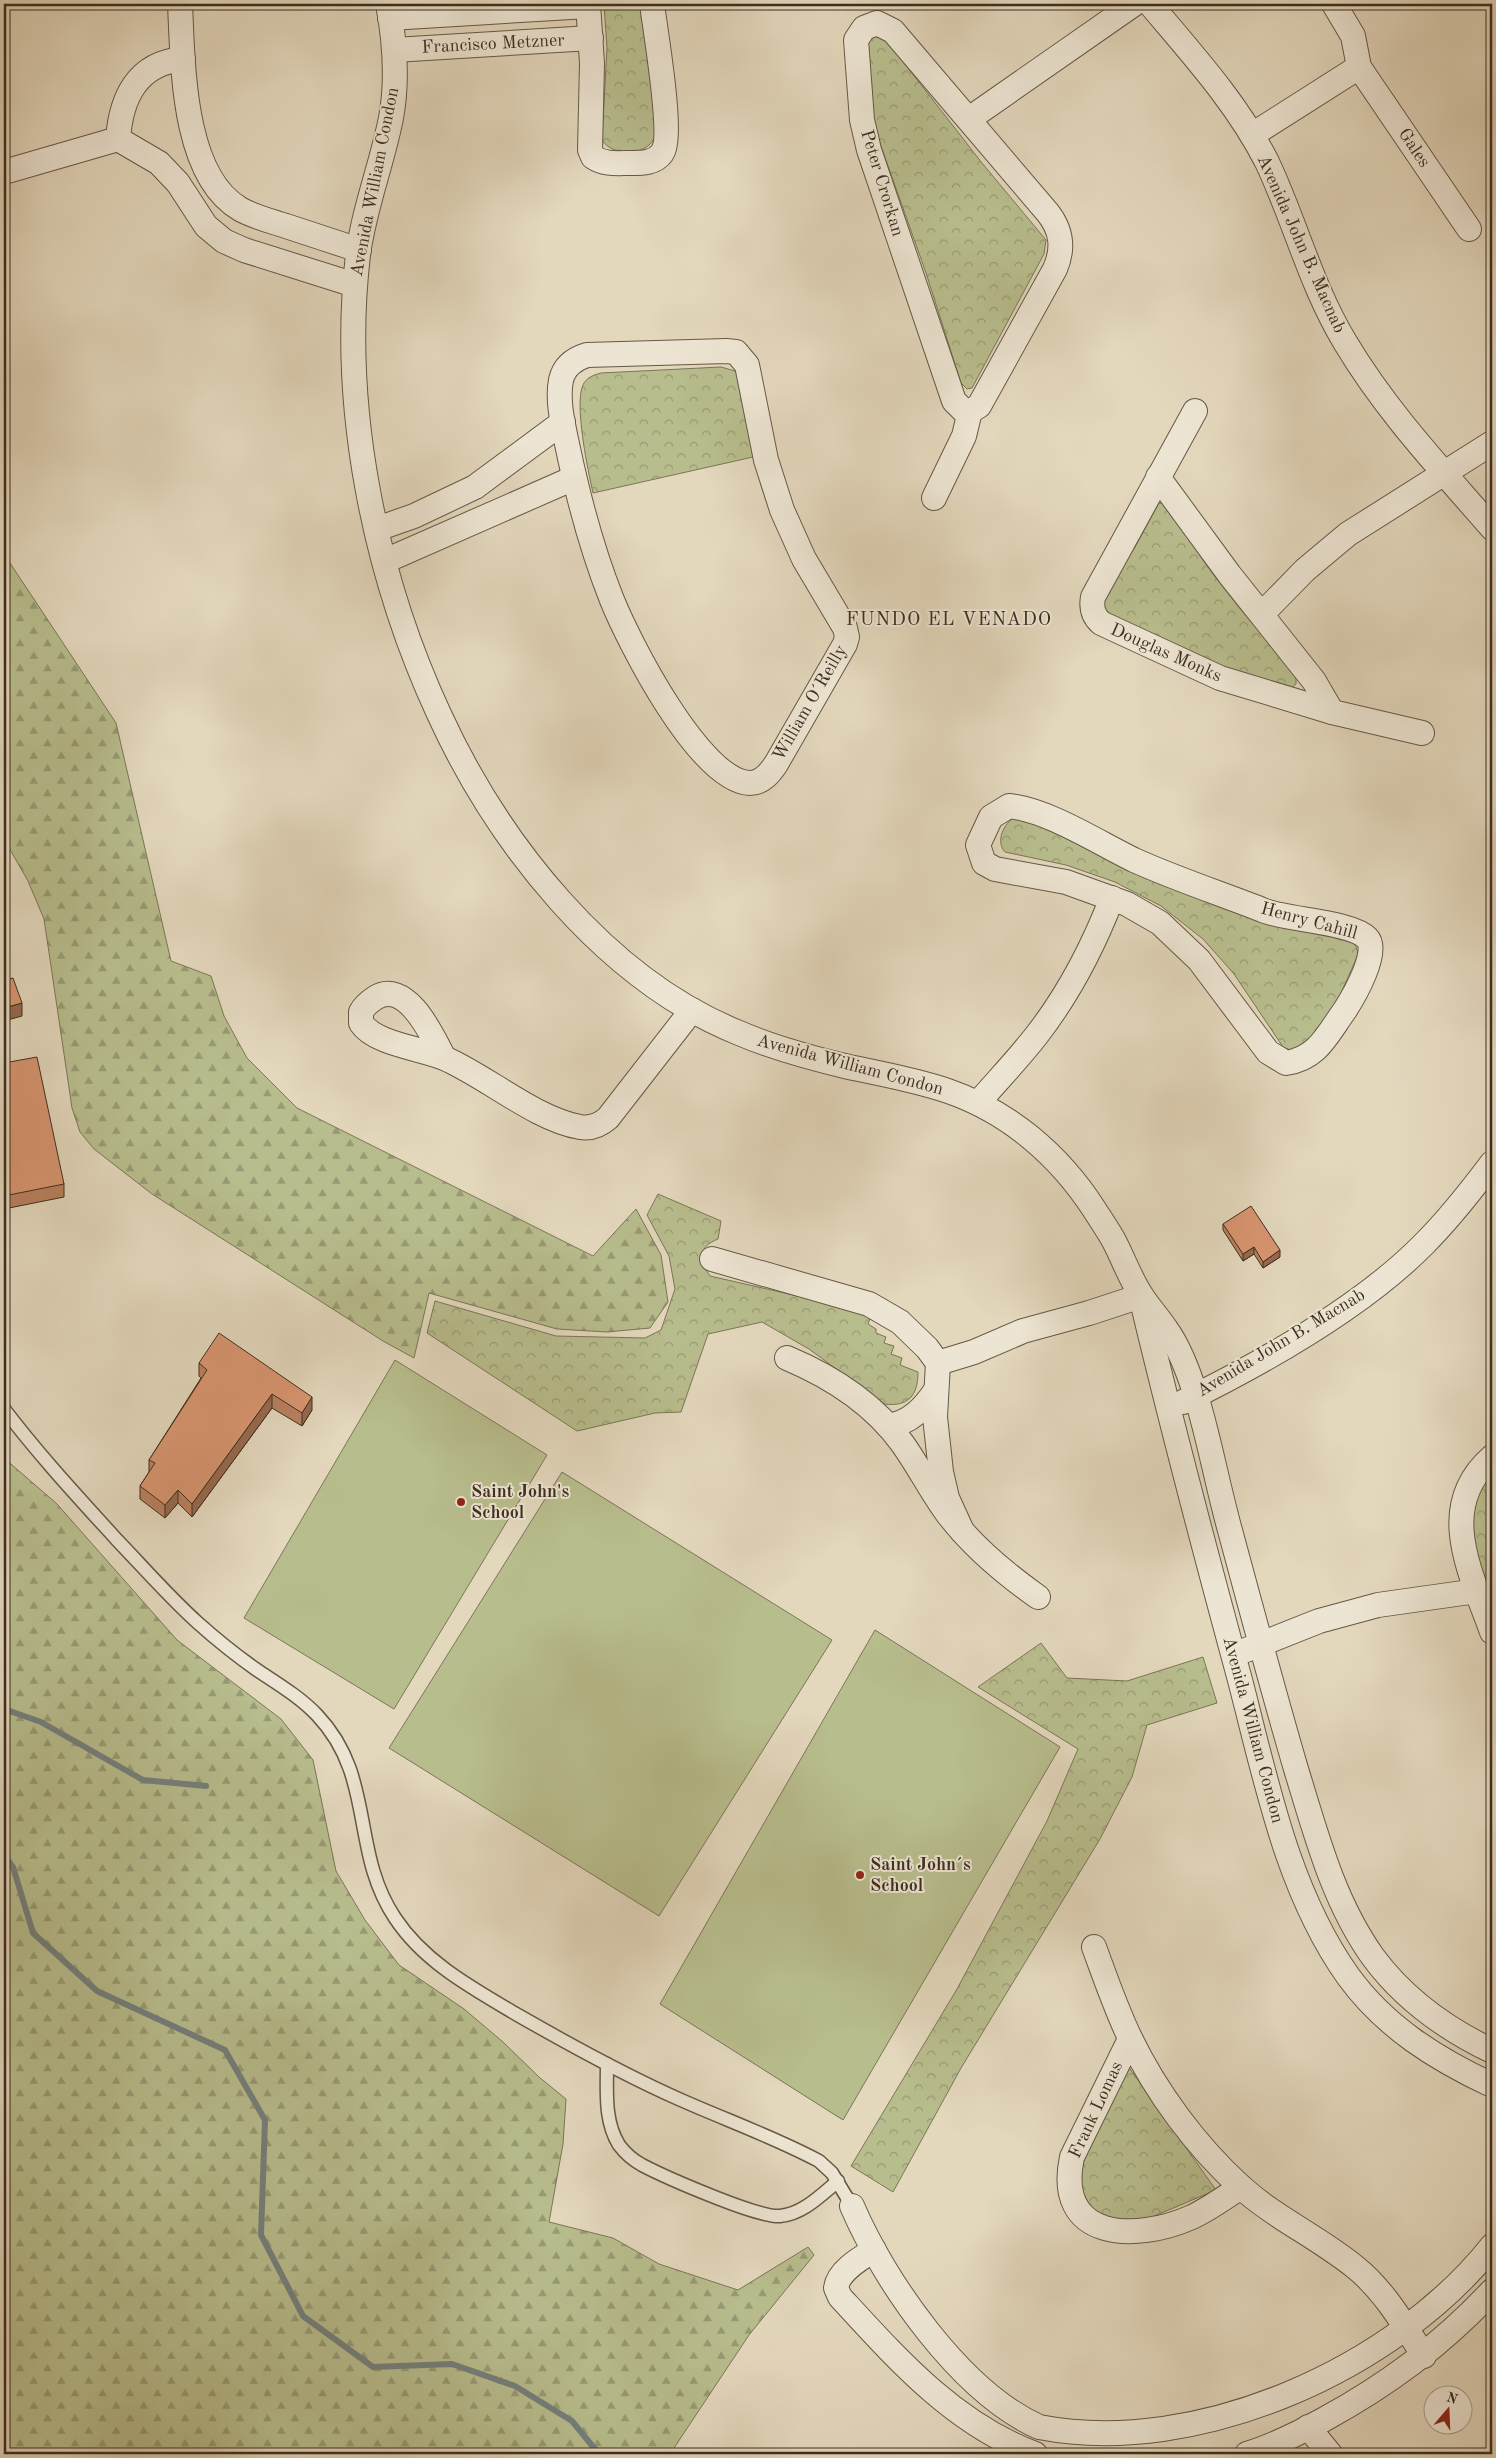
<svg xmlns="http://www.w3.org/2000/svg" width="1496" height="2458" font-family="'Old Standard TT',serif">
  <defs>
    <pattern id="forest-firs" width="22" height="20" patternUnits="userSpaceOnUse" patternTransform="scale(1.25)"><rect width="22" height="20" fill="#b8bd8d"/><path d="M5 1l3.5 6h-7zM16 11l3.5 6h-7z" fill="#979a73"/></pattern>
    <pattern id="park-crowns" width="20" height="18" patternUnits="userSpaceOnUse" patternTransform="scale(1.25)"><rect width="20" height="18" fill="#b8bd8d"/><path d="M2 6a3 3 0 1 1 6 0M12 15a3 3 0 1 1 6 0" fill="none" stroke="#979a73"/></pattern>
  </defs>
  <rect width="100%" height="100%" fill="#e3d7bc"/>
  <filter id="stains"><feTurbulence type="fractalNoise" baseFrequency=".004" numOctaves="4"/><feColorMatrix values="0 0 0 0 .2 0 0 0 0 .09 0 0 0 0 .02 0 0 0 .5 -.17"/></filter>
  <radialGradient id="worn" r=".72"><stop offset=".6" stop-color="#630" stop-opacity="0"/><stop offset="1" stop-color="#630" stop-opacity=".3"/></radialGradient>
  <g fill="url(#forest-firs)" stroke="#7a7656">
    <polygon points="4,554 116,723 171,961 211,976 224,1016 247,1058 297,1108 593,1256 636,1209 661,1255 668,1302 650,1328 607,1332 557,1329 429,1293 414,1358 383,1341 152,1194 94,1149 80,1132 72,1108 44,919 28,881 4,839"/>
    <polygon points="4,1458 57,1504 177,1640 281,1719 313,1760 336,1871 365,1920 399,1965 464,2009 503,2042 539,2077 566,2099 563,2144 549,2222 613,2238 659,2264 738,2290 808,2247 814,2255 749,2335 670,2454 4,2454"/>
  </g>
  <g fill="url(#park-crowns)" stroke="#7a7656">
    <path d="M 604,4 L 643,4 L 656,133 C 652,156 613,158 602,140 L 607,48 Z"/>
    <polygon points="872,35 883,36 982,163 1046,240 1044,254 972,388 967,389 961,383 926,273 876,132 871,98 868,40"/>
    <path d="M 721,367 L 735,371 L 742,383 L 753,457 L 593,493 C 588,471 574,404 583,385 C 586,378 593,375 601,373 Z"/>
    <path d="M 1159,503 L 1169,505 C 1203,568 1248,620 1296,672 L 1296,684 L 1291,689 L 1274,689 L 1104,614 L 1100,597 L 1135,547 Z"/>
    <path d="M 1015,817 C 1051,826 1082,848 1116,864 C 1191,898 1266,926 1348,939 C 1355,944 1359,948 1357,957 C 1342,990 1327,1033 1293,1051 L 1283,1047 L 1234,974 L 1203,939 L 1161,906 L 1115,882 L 1066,865 L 1005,852 C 995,841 1004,823 1015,817 Z"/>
    <path d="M 658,1194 L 721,1221 L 718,1239 C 698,1247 698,1259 710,1276 L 872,1313 L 868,1324 L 876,1329 L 876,1333 L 886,1337 L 884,1343 L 894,1346 L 891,1354 L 902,1358 L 900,1365 L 918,1372 C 918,1396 908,1407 884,1404 L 809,1349 L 762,1322 L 708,1334 L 681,1412 L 655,1413 L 577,1431 L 427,1333 L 435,1301 L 556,1336 L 645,1338 L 661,1330 L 675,1289 L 669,1256 L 647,1215 Z"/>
    <path d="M 1492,1475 L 1492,1612 C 1481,1570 1456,1511 1492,1475 Z"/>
    <polygon points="1041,1643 1067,1678 1127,1681 1203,1657 1217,1703 1147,1725 1132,1777 1100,1839 961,2068 893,2192 851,2166 957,1989 1047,1821 1078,1749 978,1687"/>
    <polygon points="1128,2066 1216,2190 1128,2227 1093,2216 1076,2196 1081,2167"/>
  </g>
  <g fill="#b8bd8d" stroke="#7a7656">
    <polygon points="395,1360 547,1455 394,1709 244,1618"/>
    <polygon points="562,1472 832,1640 659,1916 389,1748"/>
    <polygon points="875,1630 1060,1747 843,2120 660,2004"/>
  </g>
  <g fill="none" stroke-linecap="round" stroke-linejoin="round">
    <g stroke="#74807d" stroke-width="6">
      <polyline points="4,1709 41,1722 143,1780 206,1786"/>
      <polyline points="4,1855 13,1867 33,1933 97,1991 225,2050 265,2120 261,2235 303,2316 373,2367 452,2364 515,2386 572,2421 599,2454"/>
    </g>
    <defs>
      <g id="service">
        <path d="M 4,1409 C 39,1455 78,1497 117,1540 C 144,1568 169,1597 198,1623 C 217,1640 237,1656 257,1670 C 278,1684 300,1697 317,1715 C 376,1777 350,1851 395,1918 C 424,1962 472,1988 516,2014 C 570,2045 624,2075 681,2100 C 726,2120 774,2137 819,2161 L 832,2173 L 852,2206"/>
        <path d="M 607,2064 C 607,2091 604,2121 619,2145 C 625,2153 633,2160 642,2165 C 665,2177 758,2218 780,2216 C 803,2214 821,2195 838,2181"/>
      </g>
      <g id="minor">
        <path d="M 180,4 C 183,64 182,175 240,209 C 254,217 271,221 286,226 C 310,234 335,242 359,250"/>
        <path d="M 388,4 C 395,42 398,80 391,118 C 382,164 364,208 358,255 C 340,407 375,576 439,714 C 498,843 605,979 739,1033 C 774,1048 811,1058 849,1067 C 882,1074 916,1080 948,1091 C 1009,1112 1059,1155 1094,1209 C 1101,1220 1108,1230 1114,1241 C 1124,1260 1131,1281 1143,1298 C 1150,1309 1159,1318 1166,1329 C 1180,1348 1190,1376 1197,1399 C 1209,1439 1217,1482 1228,1523 C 1250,1605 1272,1687 1296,1769 C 1316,1834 1333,1901 1373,1957 C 1404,1999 1446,2029 1492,2051"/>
        <path d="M 588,4 L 592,63 L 590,150 L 593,157 C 605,165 618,163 631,163 C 642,163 655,163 662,153 C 674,137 655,29 652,4"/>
        <path d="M 1150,4 C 1192,54 1237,103 1267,162 C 1295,221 1311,286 1345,342 C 1386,411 1440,468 1492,528"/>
        <polyline points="1334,4 1353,36 1359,67 1469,229"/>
        <polyline points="390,18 588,6"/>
        <path d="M 877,23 L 893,31 L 1048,213 C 1062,231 1064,248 1055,269 L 979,406 L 970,411 L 963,410 L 954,401 L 869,150 L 862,120 L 856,40 L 864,28 Z"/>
        <polyline points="394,50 591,38"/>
        <polyline points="969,119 1134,4"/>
        <polyline points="1252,135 1359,67"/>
        <path d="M 118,139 C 121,98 137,63 183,59"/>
        <polyline points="4,172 118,139 159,163 178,183 206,226 224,241 244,250 355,285"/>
        <path d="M 726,351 L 736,352 L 747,365 L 766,460 L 782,510 L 804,559 L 845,628 L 847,637 L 845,644 L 776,764 C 770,773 762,783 750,783 C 700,782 629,642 612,600 C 592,550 578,497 567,444 C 563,425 557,400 561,380 C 564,367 574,359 587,355 Z"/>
        <path d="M 1195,411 L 1093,597 C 1091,608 1093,616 1101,623 L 1220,678 L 1332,712 L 1422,733"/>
        <polyline points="1158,477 1229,574 1314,681 1332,712"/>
        <polyline points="934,498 964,436 970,411"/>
        <polyline points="377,529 414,516 475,487 563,422"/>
        <polyline points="385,561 574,478"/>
        <polyline points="1262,614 1305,570 1348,534 1492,443"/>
        <path d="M 1009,806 C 1048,810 1097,842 1134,860 C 1176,879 1222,894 1265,911 C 1289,920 1352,922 1367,938 C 1380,951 1354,996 1345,1010 C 1327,1035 1318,1058 1286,1063 L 1268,1052 L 1199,960 L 1160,923 L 1127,904 L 1066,882 L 995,869 L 984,863 L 978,845 L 991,817 Z"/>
        <path d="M 444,1058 C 433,1037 407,978 375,998 C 369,1002 364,1006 361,1012 L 361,1023 C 375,1044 420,1048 444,1058 C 486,1076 535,1119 580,1127 C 591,1129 600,1125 608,1118 L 692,1010"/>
        <path d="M 978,1103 C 997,1081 1018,1059 1036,1036 C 1068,995 1093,947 1112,898"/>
        <polyline points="712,1259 869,1304 900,1322 927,1348 938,1363 935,1417 941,1472 947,1498 962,1531"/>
        <path d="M 1143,1305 C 1173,1430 1206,1555 1240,1680 C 1266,1780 1287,1890 1348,1976 C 1385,2027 1436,2059 1492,2085"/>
        <path d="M 787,1358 C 832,1377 873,1403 902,1443 C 918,1465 930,1490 947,1513 C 972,1546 1004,1573 1038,1597"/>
        <polyline points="938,1363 974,1352 1023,1331 1089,1313 1141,1296"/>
        <path d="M 1183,1402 C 1262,1363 1362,1307 1424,1244 C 1449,1219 1471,1191 1492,1163"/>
        <path d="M 888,1426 C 910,1423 924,1408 936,1390"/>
        <path d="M 1492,1457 C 1435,1507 1471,1573 1492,1632"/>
        <polyline points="1246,1650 1319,1621 1378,1605 1477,1591"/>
        <path d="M 1094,1947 C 1105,1977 1116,2009 1130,2038 C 1156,2092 1196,2146 1240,2186 C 1275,2218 1318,2237 1355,2267 C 1384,2290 1404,2325 1424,2356"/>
        <path d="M 1130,2039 L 1072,2157 C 1054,2241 1136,2242 1192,2217 C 1209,2209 1225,2197 1241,2187"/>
        <path d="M 852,2206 C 885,2283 961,2392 1039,2427 C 1199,2458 1396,2367 1492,2246"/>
        <path d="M 874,2250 C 861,2258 838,2271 836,2288 L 840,2297 C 897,2359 954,2424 1035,2454"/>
        <polyline points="1308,2427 1330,2454"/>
        <path d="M 1247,2454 C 1273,2446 1299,2433 1323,2420 C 1389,2384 1441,2345 1492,2291"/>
      </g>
    </defs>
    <use href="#service" stroke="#665846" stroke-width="15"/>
    <use href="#minor" stroke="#665846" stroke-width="26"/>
    <use href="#service" stroke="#ede5d3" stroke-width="12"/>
    <use href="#minor" stroke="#ede5d3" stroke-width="24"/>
  </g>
  <g fill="#ba805f" stroke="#3c2e1f">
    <polygon points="4,1063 64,1184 64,1197 4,1209"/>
    <polygon points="1223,1224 1280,1257 1263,1268 1254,1254 1243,1261 1223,1230"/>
    <polygon points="199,1363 312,1410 302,1426 272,1408 192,1517 178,1503 165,1518 140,1499 140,1486 149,1472 149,1460 201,1378 199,1376"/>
  </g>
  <g fill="#97684e" stroke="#3c2e1f">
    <polygon points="22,1003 22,1016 4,1021 4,1008"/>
    <polygon points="1254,1247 1254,1254 1243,1261 1243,1254"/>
    <polygon points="1280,1250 1280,1257 1263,1268 1263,1262"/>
    <polygon points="272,1394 272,1408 192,1517 192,1504"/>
    <polygon points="312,1397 312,1410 302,1426 302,1413"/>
    <polygon points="178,1490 178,1503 165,1518 165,1505"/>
  </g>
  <g fill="#d8956f" stroke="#3c2e1f">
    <polygon points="13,978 22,1003 4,1008 4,980"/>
    <polygon points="37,1057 64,1184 4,1196 4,1063"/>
    <polygon points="1251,1206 1280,1250 1263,1262 1254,1247 1243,1254 1223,1224"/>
    <polygon points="219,1333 312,1397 302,1413 272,1394 192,1504 178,1490 165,1505 140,1486 155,1463 149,1460 207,1370 199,1363"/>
  </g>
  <g fill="#8f2418" stroke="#ede5d3" stroke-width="2">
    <circle cx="461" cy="1502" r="5"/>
    <circle cx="860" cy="1875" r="5"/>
  </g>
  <g text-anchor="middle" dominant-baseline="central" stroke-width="4" stroke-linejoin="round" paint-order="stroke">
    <g font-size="18" fill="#3c2e1f" stroke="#ede5d3">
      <text transform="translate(493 44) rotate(-3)">Francisco Metzner</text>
      <text transform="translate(1414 148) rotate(56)">Gales</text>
      <text transform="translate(375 182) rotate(-79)">Avenida William Condon</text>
      <text transform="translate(882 183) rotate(73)">Peter Crorkan</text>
      <text transform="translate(1301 244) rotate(66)">Avenida John B. Macnab</text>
      <text transform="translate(1166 653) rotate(24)">Douglas Monks</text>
      <text transform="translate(810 703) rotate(-60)">William O´Reilly</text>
      <text transform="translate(1309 921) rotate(15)">Henry Cahill</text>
      <text transform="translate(850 1065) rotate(15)">Avenida William Condon</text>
      <text transform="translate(1281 1343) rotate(-31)">Avenida John B. Macnab</text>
      <text transform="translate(1253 1730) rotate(75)">Avenida William Condon</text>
      <text transform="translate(1096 2110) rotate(-65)">Frank Lomas</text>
    </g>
    <g font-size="18" font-weight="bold" fill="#3c2e1f" stroke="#ede5d3" text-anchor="start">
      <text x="471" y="1492">Saint John's<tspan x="471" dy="21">School</tspan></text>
      <text x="870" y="1865">Saint John´s<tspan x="870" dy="21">School</tspan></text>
    </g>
    <g font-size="19" letter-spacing="1" fill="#3c2e1f" stroke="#ede5d3">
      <text x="949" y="620">FUNDO EL VENADO</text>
    </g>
  </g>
  <rect width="1496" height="2458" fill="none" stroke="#e3d7bc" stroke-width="20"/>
  <rect x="5" y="5" width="1486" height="2448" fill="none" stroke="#3c2e1f" stroke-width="2.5"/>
  <rect x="10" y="10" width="1476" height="2438" fill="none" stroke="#3c2e1f"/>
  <g transform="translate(1448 2410) rotate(19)"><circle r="24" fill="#ede5d3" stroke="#a69c8b"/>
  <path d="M0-4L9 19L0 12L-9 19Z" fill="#8f2418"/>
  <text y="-8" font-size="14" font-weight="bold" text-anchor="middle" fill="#3c2e1f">N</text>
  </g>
  <rect width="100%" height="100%" filter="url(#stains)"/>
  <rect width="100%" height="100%" fill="url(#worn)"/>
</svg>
